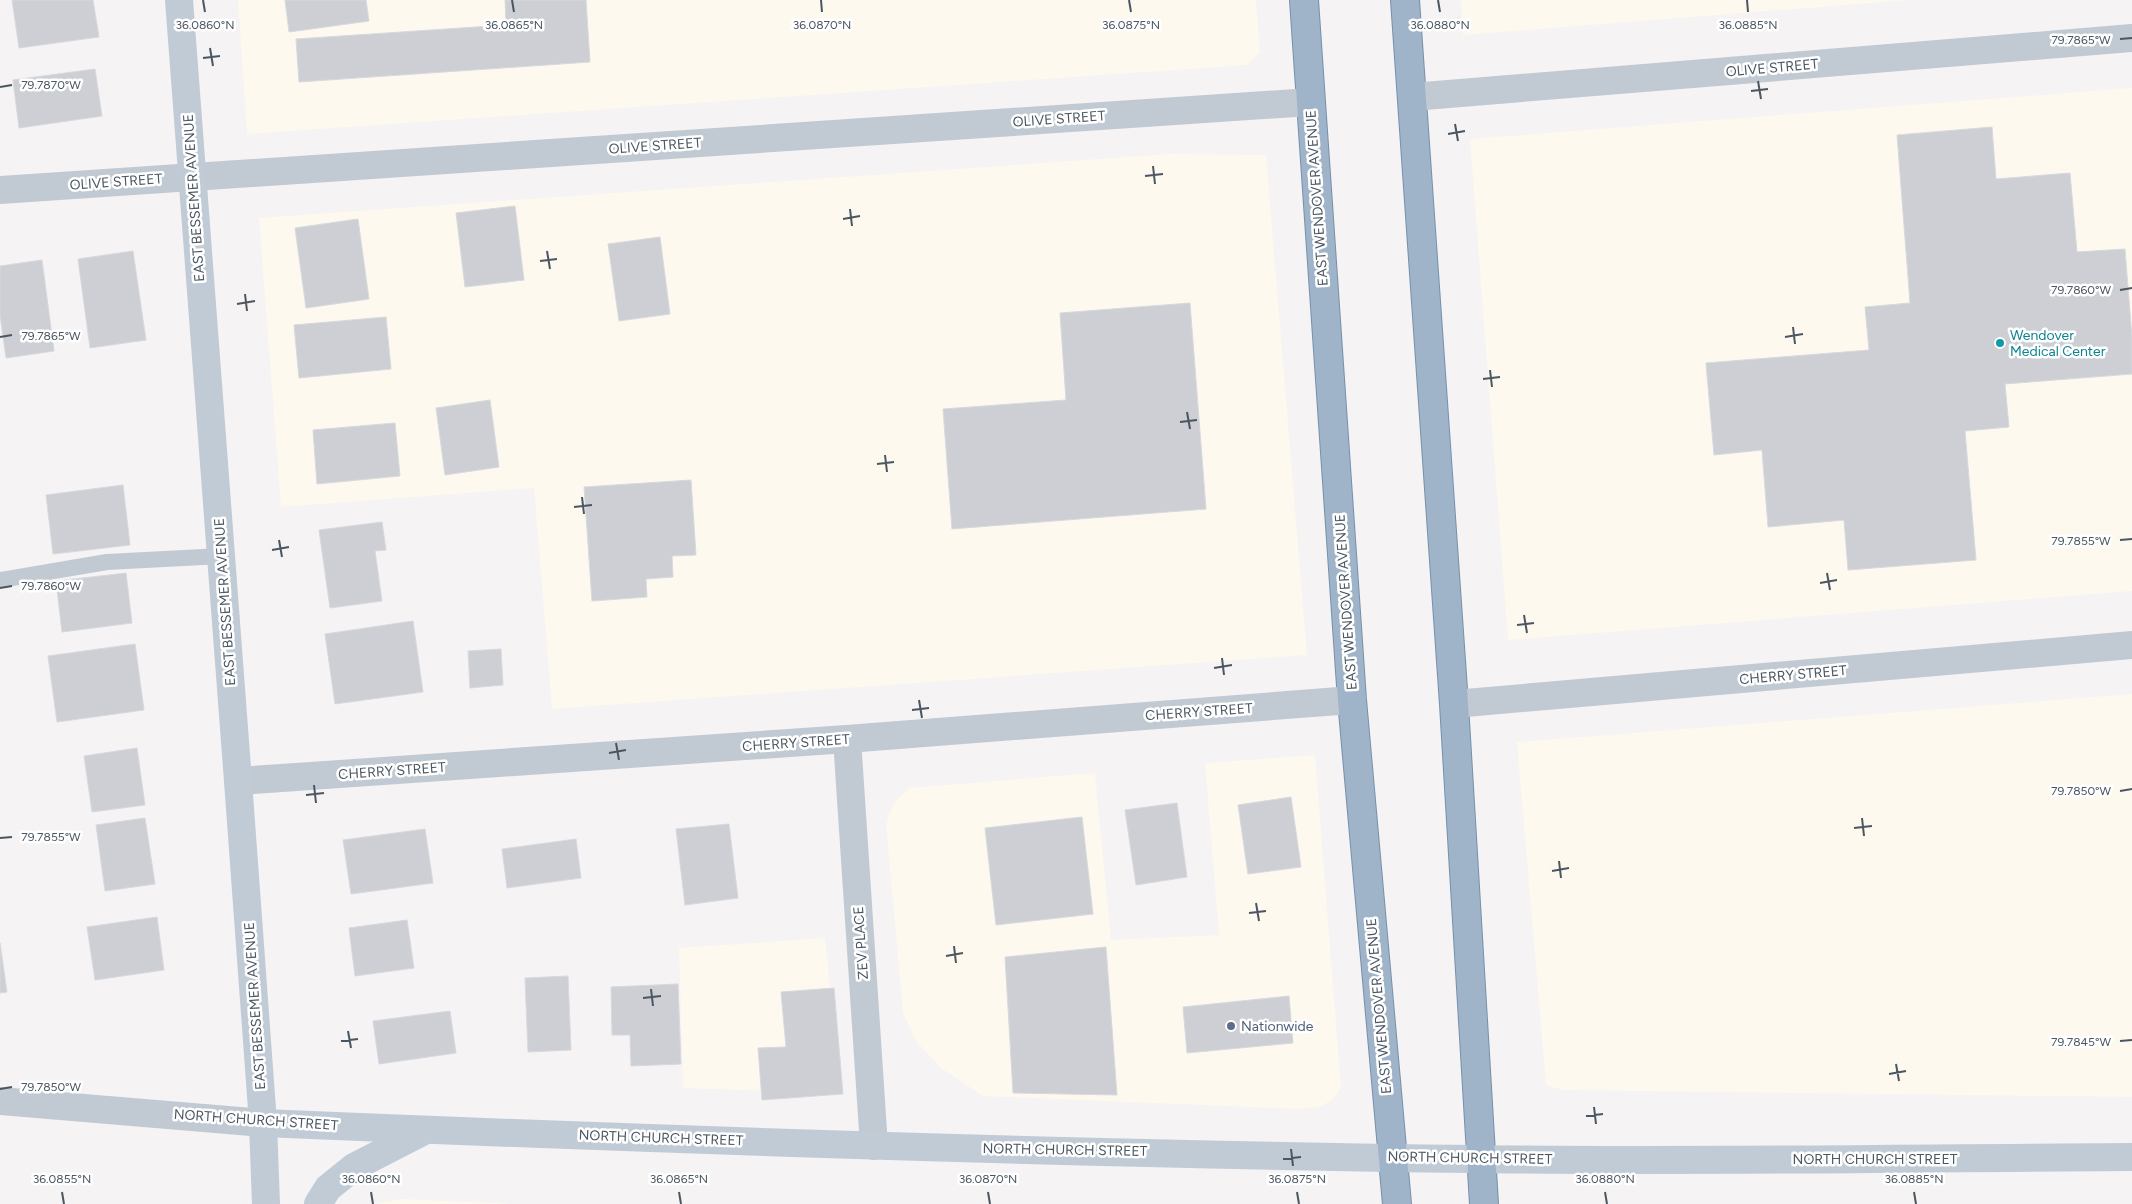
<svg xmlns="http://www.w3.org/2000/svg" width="2132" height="1204" font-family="Figtree,sans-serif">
  <rect width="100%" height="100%" fill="#f5f3f3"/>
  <g fill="#fdf9ef">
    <polygon points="238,0 1256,0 1260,52 1247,65 247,134"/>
    <polygon points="1461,0 1909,0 1463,35"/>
    <polygon points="2132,88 2132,591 1508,640 1470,139"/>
    <polygon points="1170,154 1266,155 1307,655 552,709 534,488 281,507 259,218"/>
    <polygon points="2132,694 2132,1097 1562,1090 1546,1085 1517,742"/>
    <polygon points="1315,755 1341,1088 1331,1101 1318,1107 1298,1109 983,1096 941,1068 915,1040 903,1012 886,825 893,804 909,788 1095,773 1111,940 1219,935 1205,763"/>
    <polygon points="825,938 840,1084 833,1093 683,1088 679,948"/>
    <polygon points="401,1199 515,1204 376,1204"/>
  </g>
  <g fill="#cdcfd5" stroke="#d7d9de">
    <polygon points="12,0 93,0 99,37 19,48"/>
    <polygon points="285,0 366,0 369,21 289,32"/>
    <polygon points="505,0 586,0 590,62 299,82 296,39 506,25"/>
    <polygon points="95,69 102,116 19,128 13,80"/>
    <polygon points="1992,127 1996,179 2070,173 2077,252 2125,249 2132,337 2132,374 2005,384 2009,427 1965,431 1976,560 1848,570 1844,520 1768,527 1762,450 1714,455 1706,363 1869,350 1865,307 1910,303 1897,135"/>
    <polygon points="515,206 524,280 465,287 456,213"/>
    <polygon points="358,219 369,299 306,308 295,228"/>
    <polygon points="660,237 670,314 619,321 608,244"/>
    <polygon points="133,251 146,340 90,348 78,259"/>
    <polygon points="42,260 54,351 6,358 0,315 0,266"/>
    <polygon points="1190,303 1206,509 952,529 943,409 1066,400 1060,313"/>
    <polygon points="386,317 391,369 299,378 294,325"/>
    <polygon points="490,400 499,467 445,475 436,408"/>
    <polygon points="395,423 400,476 317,484 313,430"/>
    <polygon points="691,480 696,555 672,556 673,577 646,579 647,597 592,601 584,487"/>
    <polygon points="123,485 130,545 53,554 46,495"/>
    <polygon points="382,522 386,550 375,551 382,601 330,608 319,530"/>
    <polygon points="126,573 132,623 62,632 56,581"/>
    <polygon points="413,621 423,692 335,704 325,634"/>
    <polygon points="135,644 144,710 57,722 48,656"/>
    <polygon points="501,649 503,685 470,688 468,651"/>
    <polygon points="137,748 145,805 92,812 84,756"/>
    <polygon points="1291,797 1301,867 1248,874 1238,805"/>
    <polygon points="1177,803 1187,877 1136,885 1125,810"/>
    <polygon points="1082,817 1093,914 996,925 985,828"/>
    <polygon points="145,818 155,884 105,891 96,825"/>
    <polygon points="729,824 738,898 685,905 676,829"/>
    <polygon points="425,829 433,883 351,894 343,840"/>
    <polygon points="576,839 581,878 507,888 502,849"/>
    <polygon points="157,917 164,970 95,980 87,927"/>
    <polygon points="407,920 414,968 355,976 349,928"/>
    <polygon points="0,943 7,992 0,993"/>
    <polygon points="1106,947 1117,1095 1013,1093 1005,957"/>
    <polygon points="568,976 571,1050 528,1052 525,978"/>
    <polygon points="678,984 681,1064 631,1066 630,1035 612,1035 611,987"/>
    <polygon points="834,988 843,1094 762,1100 758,1048 786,1047 781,992"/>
    <polygon points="1289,996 1293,1043 1187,1053 1183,1007"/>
    <polygon points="450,1011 456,1053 379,1064 373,1021"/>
  </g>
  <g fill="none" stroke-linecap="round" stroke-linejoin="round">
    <defs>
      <g id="trunk">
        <polyline points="1304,0 1352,700 1397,1204"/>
        <polyline points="1405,0 1454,704 1484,1204"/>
      </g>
    </defs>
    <use href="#trunk" stroke="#7690ad" stroke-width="30"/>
    <polyline stroke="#c1cad2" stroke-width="16" points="0,580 107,562 222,556"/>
    <g stroke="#c1cad2" stroke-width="28">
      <polyline points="1412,97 2132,38"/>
      <polyline points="0,190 1310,102"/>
      <polyline points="1454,704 2132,645"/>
      <polyline points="847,739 874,1146"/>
      <polyline points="238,781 847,739 1352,700"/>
    </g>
    <polyline stroke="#c1cad2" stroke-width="28" points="0,1101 263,1123"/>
    <g stroke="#c1cbd6" stroke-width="28">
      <polyline points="179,0 238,781 263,1123 266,1204"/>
      <path d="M 263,1123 C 667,1140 1070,1154 1474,1159 C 1694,1162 1913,1158 2132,1157"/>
      <polyline points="318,1204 328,1188 354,1167 426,1130"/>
    </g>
    <use href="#trunk" stroke="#9fb4c9" stroke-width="28"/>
  </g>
  <path fill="none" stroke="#4a5661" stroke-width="2" d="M 203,0 L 205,12M 512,0 L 514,12M 821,0 L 822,12M 1129,0 L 1131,12M 1438,0 L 1440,12M 1747,0 L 1748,12M 2120,39 L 2132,38M 210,48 L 213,66M 203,58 L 220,56M 1758,81 L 1761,99M 0,87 L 12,85M 1751,91 L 1768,89M 1455,124 L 1458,141M 1448,134 L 1465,131M 1153,166 L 1155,184M 1145,176 L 1163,174M 850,209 L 852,226M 843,219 L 860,216M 547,251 L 550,269M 540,261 L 557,259M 2120,290 L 2132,288M 245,294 L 247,311M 237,304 L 255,301M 1793,327 L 1795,344M 0,337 L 12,335M 1785,337 L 1803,334M 1490,370 L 1492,387M 1483,379 L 1500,377M 1187,412 L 1190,429M 1180,422 L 1197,420M 885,455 L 887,472M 877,464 L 894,462M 582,497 L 584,514M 574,507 L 592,505M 279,540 L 282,557M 2120,540 L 2132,539M 272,550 L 289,547M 1827,573 L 1830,590M 1820,583 L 1837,580M 0,588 L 12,586M 1524,615 L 1527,633M 1517,625 L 1534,623M 1222,658 L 1224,675M 1214,668 L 1232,665M 919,700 L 922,718M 912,710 L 929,708M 616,743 L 619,760M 609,753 L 626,750M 314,785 L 316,803M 2120,791 L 2132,789M 306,795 L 324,793M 1862,818 L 1864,836M 1854,828 L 1872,826M 0,838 L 12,837M 1559,861 L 1561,878M 1552,871 L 1569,868M 1256,903 L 1259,921M 1249,913 L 1266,911M 954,946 L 956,963M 946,956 L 963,953M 651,989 L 653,1006M 643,998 L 661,996M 348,1031 L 351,1048M 341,1041 L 358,1039M 2120,1041 L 2132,1040M 1896,1064 L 1899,1081M 1889,1074 L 1906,1071M 0,1089 L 12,1087M 1594,1107 L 1596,1124M 1586,1116 L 1603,1114M 1291,1149 L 1293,1166M 1283,1159 L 1301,1157M 62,1192 L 64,1204M 371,1192 L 373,1204M 679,1192 L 681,1204M 988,1192 L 990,1204M 1297,1192 L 1299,1204M 1605,1192 L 1607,1204M 1914,1192 L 1916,1204"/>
  <circle fill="#0f9aa8" stroke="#fff" stroke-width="2" cx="2000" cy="343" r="5"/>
  <circle fill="#5c6f8a" stroke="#fff" stroke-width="2" cx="1231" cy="1026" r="5"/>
  <g text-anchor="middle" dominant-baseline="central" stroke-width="5" stroke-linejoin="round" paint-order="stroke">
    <g font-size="14" fill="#4a5661" stroke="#fff">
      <text transform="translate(1772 68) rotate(-5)">OLIVE STREET</text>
      <text transform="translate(1059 119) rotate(-4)">OLIVE STREET</text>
      <text transform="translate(655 146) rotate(-4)">OLIVE STREET</text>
      <text transform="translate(116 182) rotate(-4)">OLIVE STREET</text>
      <text transform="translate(194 198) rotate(-94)">EAST BESSEMER AVENUE</text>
      <text transform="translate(1317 198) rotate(-94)">EAST WENDOVER AVENUE</text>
      <text transform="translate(225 602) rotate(-94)">EAST BESSEMER AVENUE</text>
      <text transform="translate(1346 602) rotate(-94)">EAST WENDOVER AVENUE</text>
      <text transform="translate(1793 675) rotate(-5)">CHERRY STREET</text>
      <text transform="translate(1199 712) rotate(-4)">CHERRY STREET</text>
      <text transform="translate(796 743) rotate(-4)">CHERRY STREET</text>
      <text transform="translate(392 771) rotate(-4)">CHERRY STREET</text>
      <text transform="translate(861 943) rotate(-94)">ZEV PLACE</text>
      <text transform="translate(255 1006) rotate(-94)">EAST BESSEMER AVENUE</text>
      <text transform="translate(1379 1006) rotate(-95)">EAST WENDOVER AVENUE</text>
      <text transform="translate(256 1120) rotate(4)">NORTH CHURCH STREET</text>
      <text transform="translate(661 1138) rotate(2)">NORTH CHURCH STREET</text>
      <text transform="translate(1065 1150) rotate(1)">NORTH CHURCH STREET</text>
      <text transform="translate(1470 1158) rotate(1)">NORTH CHURCH STREET</text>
      <text x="1875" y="1159">NORTH CHURCH STREET</text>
    </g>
    <g font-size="14" fill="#0d838f" stroke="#fff" text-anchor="start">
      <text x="2010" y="335">Wendover<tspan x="2010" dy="16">Medical Center</tspan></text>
    </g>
    <g font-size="14" fill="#4e5e75" stroke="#fff" text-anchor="start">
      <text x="1241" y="1026">Nationwide</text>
    </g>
  </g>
  <g font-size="12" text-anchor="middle" fill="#4a5661" stroke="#fff" stroke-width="5" stroke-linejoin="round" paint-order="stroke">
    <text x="205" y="29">36.0860°N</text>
    <text x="514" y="29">36.0865°N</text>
    <text x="822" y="29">36.0870°N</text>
    <text x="1131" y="29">36.0875°N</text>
    <text x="1440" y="29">36.0880°N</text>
    <text x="1748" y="29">36.0885°N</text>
    <text x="2081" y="44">79.7865°W</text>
    <text x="51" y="89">79.7870°W</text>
    <text x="2081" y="294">79.7860°W</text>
    <text x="51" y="340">79.7865°W</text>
    <text x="2081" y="545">79.7855°W</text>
    <text x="51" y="590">79.7860°W</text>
    <text x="2081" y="795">79.7850°W</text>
    <text x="51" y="841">79.7855°W</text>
    <text x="2081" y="1046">79.7845°W</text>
    <text x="51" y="1091">79.7850°W</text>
    <text x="62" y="1183">36.0855°N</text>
    <text x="371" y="1183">36.0860°N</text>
    <text x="679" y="1183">36.0865°N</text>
    <text x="988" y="1183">36.0870°N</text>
    <text x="1297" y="1183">36.0875°N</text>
    <text x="1605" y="1183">36.0880°N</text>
    <text x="1914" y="1183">36.0885°N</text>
  </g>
</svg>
